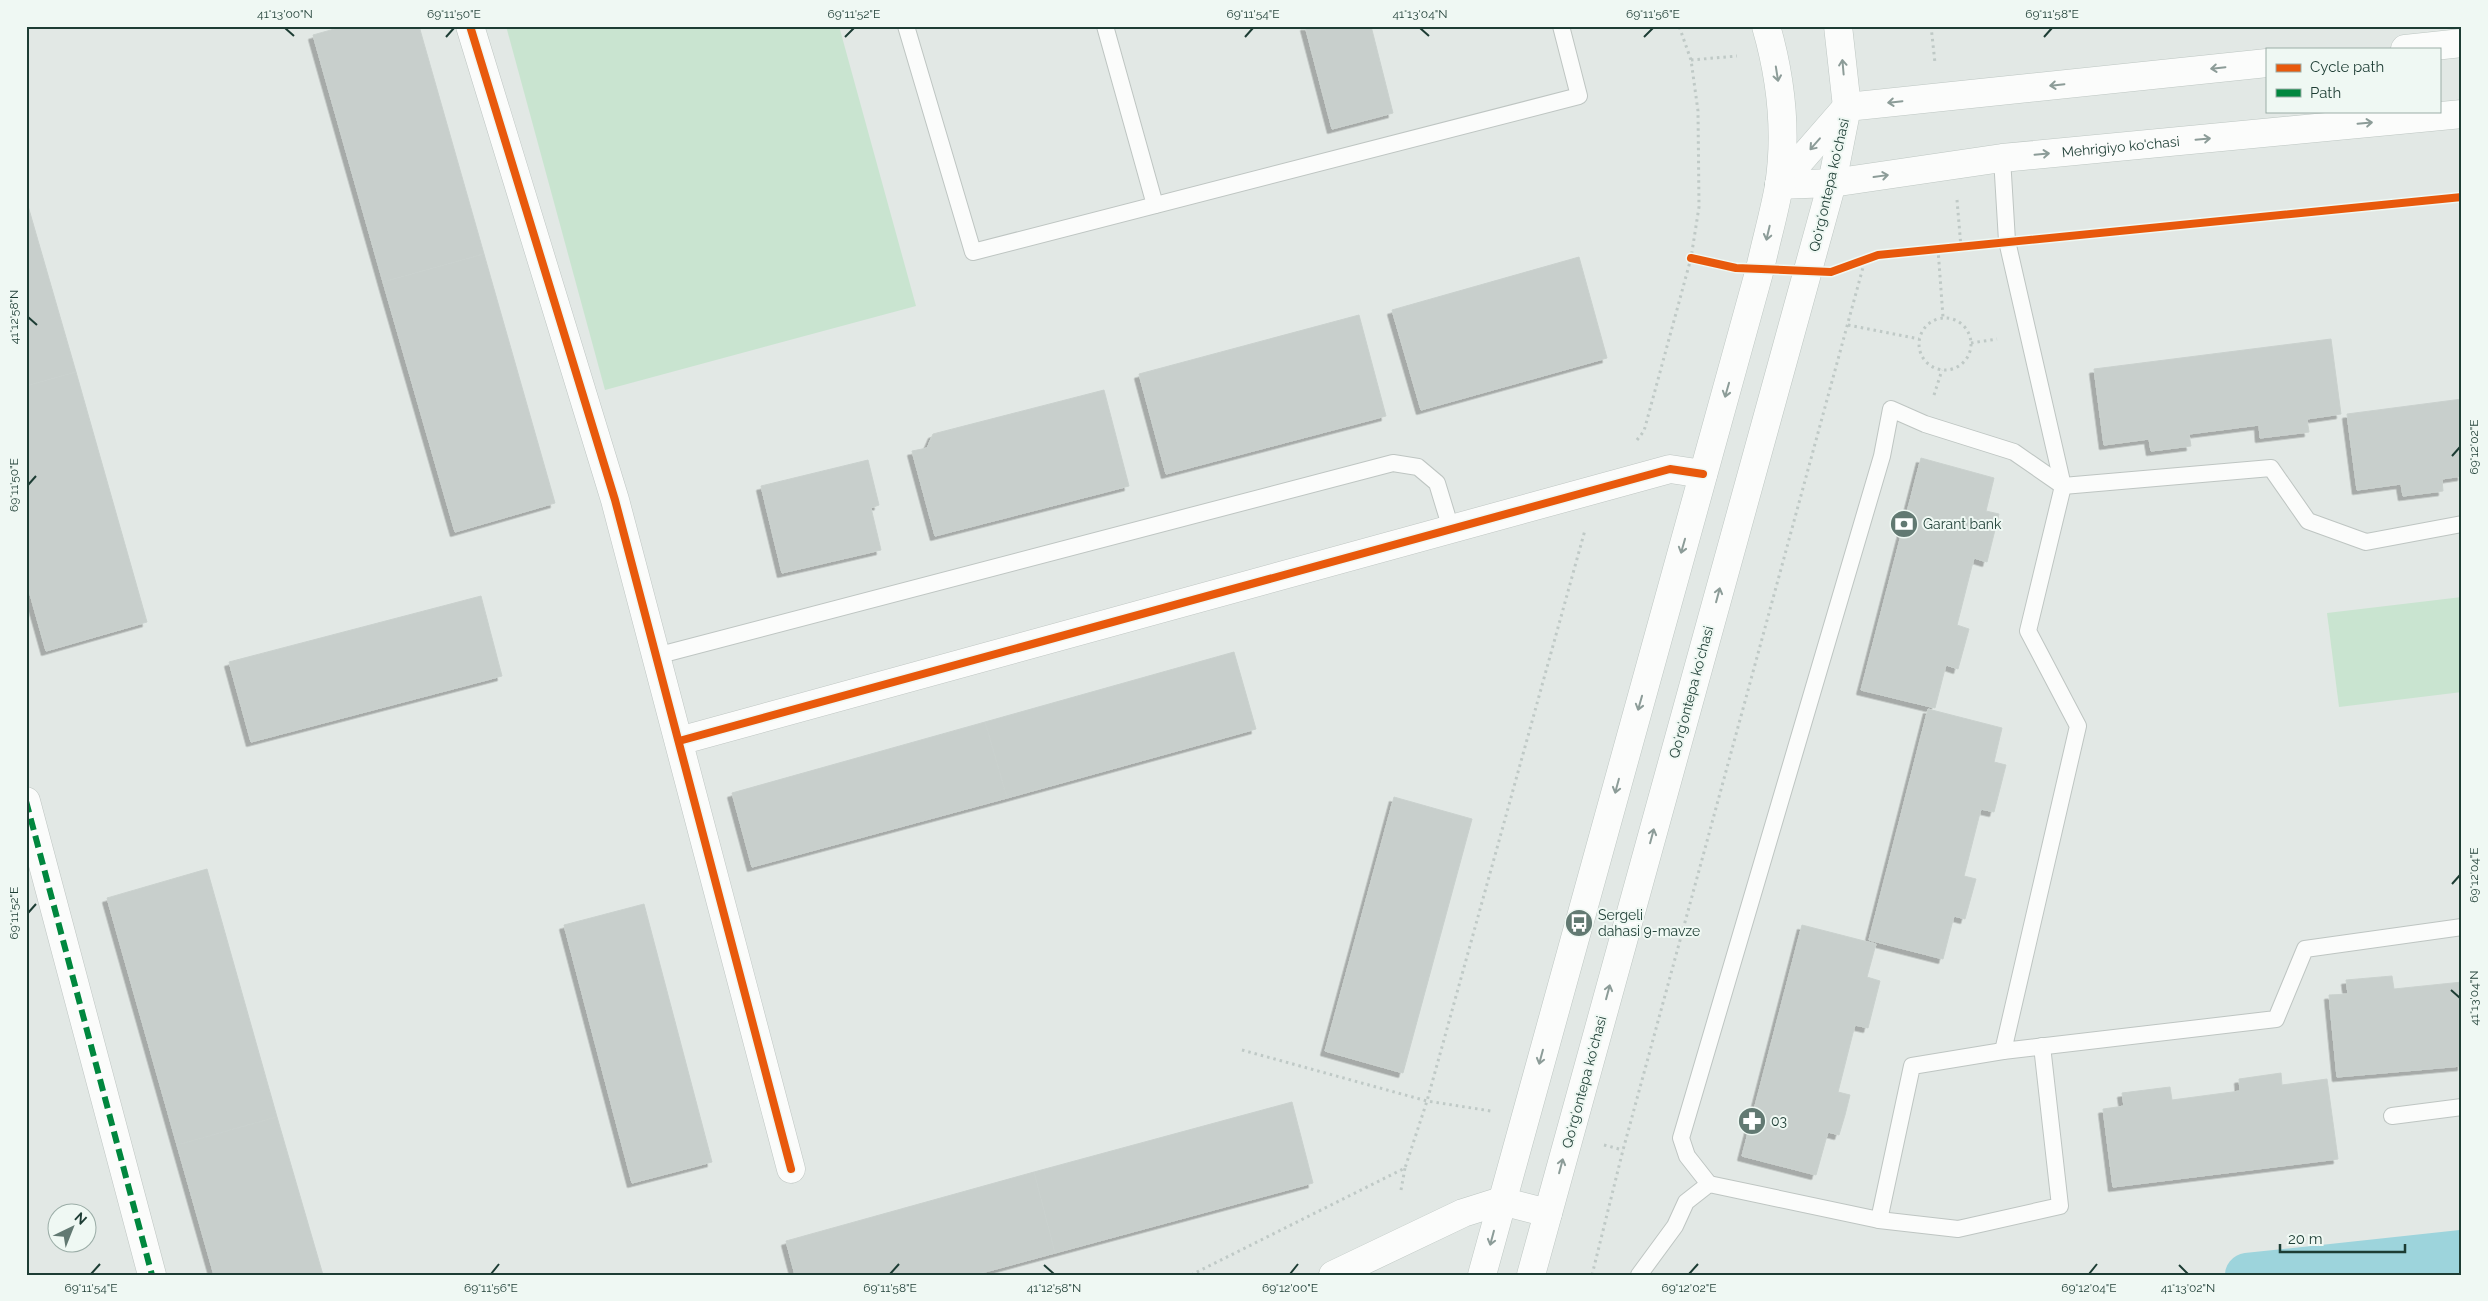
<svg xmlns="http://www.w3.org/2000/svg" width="2488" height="1301" font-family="Raleway,sans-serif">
  <defs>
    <filter id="shadow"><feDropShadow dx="-4.5" dy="4.5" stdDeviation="0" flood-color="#0004"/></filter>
  </defs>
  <rect width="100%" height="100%" fill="#e2e8e5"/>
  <g fill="#c9e4d0">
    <polygon points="506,26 839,26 916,306 605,390"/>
    <polygon points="2462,597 2462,692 2339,707 2327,613"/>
  </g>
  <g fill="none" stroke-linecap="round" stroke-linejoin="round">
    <polyline stroke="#9dd4dc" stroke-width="44" points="2247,1275 2462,1252"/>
  </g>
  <g fill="#c8cfcc" stroke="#cad1ce" filter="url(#shadow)">
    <polygon points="345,26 419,26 484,254 383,282 313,35"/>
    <polygon points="1305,26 1371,26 1393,113 1332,129"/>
    <polygon points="26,199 76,372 26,386"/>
    <polygon points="484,254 555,503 455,532 383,282"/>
    <polygon points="1579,257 1607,358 1421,410 1392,310"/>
    <polygon points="1359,315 1386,416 1166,474 1139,374"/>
    <polygon points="2331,339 2341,414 2307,419 2309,432 2260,438 2259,425 2189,434 2191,446 2151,451 2149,439 2104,445 2094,369"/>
    <polygon points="76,372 147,622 46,651 26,580 26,386"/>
    <polygon points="1104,390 1129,486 935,536 912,451 927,448 933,434"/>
    <polygon points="2462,399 2462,476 2442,479 2443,491 2403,496 2401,484 2357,490 2347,414"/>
    <polygon points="1921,458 1994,478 1986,511 1999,514 1987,562 1974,558 1957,625 1969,629 1958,669 1946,665 1935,708 1861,690"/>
    <polygon points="868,460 879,505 871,508 881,550 782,573 761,486"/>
    <polygon points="481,596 502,676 251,742 229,662"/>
    <polygon points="1234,652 1256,729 1007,798 985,722"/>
    <polygon points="1928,709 2002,728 1994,762 2006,765 1994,812 1981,809 1964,876 1976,879 1965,919 1954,916 1943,959 1869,940"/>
    <polygon points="985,722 1007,798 752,867 732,793"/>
    <polygon points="1394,797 1472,819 1403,1073 1325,1051"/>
    <polygon points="207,869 277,1117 177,1145 107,898"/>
    <polygon points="644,904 712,1162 632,1183 564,925"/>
    <polygon points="1802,925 1876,944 1867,977 1880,981 1868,1028 1855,1025 1838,1092 1850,1095 1845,1115 1839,1135 1828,1132 1816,1175 1742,1156"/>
    <polygon points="2392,976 2394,989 2462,982 2462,1066 2337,1077 2329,995 2348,994 2346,980"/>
    <polygon points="2281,1073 2282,1085 2327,1079 2338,1159 2113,1187 2103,1109 2124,1106 2122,1093 2170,1087 2172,1100 2240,1091 2239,1079"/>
    <polygon points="1292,1102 1313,1183 1055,1253 1034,1172"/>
    <polygon points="277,1117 323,1275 214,1275 177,1145"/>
    <polygon points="1034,1172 1055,1253 974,1275 795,1275 786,1241"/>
  </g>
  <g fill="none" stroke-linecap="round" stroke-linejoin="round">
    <defs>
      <g id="lane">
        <polyline points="906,26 973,252 1579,96 1561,26"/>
        <polyline points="1105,26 1155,205"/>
        <polyline points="2002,158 2007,241 2063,486 2028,631 2078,726 2003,1051 2276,1019 2305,949 2462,927"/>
        <polyline points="656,656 1393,463 1418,467 1437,483 1451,529"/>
        <polyline points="2392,1116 2462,1107"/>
        <polyline points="1709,1184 1687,1156 1681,1138 1882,456 1891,409 1925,424 2014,452 2063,486 2271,468 2308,521 2366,542 2462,524"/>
        <polyline points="1879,1220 1958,1229 2060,1206 2042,1046"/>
        <polyline points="1639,1275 1675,1226 1686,1202 1709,1184 1879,1220 1912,1066 2003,1051"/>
      </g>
      <g id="street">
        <polyline points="470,26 615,500 791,1169"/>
        <polyline points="679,741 1670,469 1703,474"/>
        <polyline points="26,801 152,1275"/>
      </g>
      <g id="secondary">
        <polyline points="2405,49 2462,43"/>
        <polyline points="1847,107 2267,63"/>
        <path id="s1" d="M 1779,185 L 1832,183 L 2002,158 L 2462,114"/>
        <polyline points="1779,185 1846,108"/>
        <polyline points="1333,1275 1463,1213 1501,1201 1548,1213"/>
        <path d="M 1482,1275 L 1760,269 C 1766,241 1774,214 1779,186 C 1787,133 1781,78 1766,26"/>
        <polyline points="1531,1275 1832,183 1847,107 1838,26"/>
      </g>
    </defs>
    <use href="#lane" stroke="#bec5c2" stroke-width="18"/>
    <use href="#street" stroke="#bec5c2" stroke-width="29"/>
    <use href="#secondary" stroke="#bdc6c2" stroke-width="29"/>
    <g stroke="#bfc9c6" stroke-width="3" stroke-dasharray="2.5 4" stroke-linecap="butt">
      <polyline points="1931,26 1935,63"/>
      <polyline points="1691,60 1737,56"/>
      <polyline points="1957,200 1961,247"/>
      <polyline points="2037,238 2462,197"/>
      <polyline points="1938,249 1943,317"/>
      <polyline points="1691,258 1725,266"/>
      <polyline points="1847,266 1878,255 1976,245"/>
      <circle cx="1945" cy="344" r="26"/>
      <polyline points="1848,325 1919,339"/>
      <polyline points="1971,343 1997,339"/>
      <polyline points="1934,395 1942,370"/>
      <polyline points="1637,440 1644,431 1691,258 1699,207 1698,111 1691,60 1679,26"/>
      <polyline points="1242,1050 1427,1101 1491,1111"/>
      <polyline points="1604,1145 1623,1150"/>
      <polyline points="1401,1190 1405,1168"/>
      <polyline points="1191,1275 1405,1168 1427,1101 1585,530"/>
      <polyline points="1592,1275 1623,1150 1865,260"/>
    </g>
    <use href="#lane" stroke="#fbfcfb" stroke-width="16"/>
    <use href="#street" stroke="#fbfcfb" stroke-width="28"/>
    <use href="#secondary" stroke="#fbfcfb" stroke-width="28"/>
    <polyline stroke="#00873e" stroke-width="6" stroke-dasharray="12 6" stroke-linecap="butt" points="26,801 152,1275"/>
    <defs>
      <g id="cycleway">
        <polyline points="470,26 615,500 791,1169"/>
        <polyline points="1691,258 1736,268 1831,272 1878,255 2462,197"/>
        <polyline points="679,741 1670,469 1703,474"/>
      </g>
    </defs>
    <use href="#cycleway" stroke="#eff8f3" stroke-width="11"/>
    <use href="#cycleway" stroke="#e8590c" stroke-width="8"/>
  </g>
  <defs><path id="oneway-shaft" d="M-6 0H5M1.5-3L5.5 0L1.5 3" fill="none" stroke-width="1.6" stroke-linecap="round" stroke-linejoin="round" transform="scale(1.25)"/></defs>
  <g stroke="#8c9c98">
    <use href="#oneway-shaft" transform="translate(1843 67) rotate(-95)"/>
    <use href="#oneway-shaft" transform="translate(2218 68) rotate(174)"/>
    <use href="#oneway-shaft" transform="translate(1777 74) rotate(81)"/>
    <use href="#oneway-shaft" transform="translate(2057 85) rotate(174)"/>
    <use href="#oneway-shaft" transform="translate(1895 102) rotate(174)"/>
    <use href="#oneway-shaft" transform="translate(2365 123) rotate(-5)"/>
    <use href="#oneway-shaft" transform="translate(2203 139) rotate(-5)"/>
    <use href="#oneway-shaft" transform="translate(1815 144) rotate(131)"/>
    <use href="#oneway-shaft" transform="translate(2042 154) rotate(-5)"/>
    <use href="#oneway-shaft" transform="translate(1881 176) rotate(-8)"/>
    <use href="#oneway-shaft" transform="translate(1768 233) rotate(103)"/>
    <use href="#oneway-shaft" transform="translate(1727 390) rotate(106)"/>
    <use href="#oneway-shaft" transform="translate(1683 546) rotate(106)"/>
    <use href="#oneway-shaft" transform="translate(1718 595) rotate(-75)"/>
    <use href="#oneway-shaft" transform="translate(1640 703) rotate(106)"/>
    <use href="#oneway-shaft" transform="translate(1617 786) rotate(105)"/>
    <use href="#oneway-shaft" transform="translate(1652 836) rotate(-75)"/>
    <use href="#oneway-shaft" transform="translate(1608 992) rotate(-75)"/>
    <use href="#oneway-shaft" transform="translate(1541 1057) rotate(105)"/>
    <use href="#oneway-shaft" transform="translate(1561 1166) rotate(-75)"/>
    <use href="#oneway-shaft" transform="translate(1492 1238) rotate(105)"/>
  </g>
  <path fill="none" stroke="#1d3d34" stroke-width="2" d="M 285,28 L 294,36M 1420,28 L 1429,36M 446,37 L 454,28M 845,37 L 854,28M 1245,37 L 1253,28M 1644,37 L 1653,28M 2044,37 L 2052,28M 28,317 L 37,325M 2452,456 L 2460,447M 28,485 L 36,476M 2452,884 L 2460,875M 28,913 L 36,904M 2451,990 L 2460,998M 1044,1265 L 1054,1274M 2179,1265 L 2188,1274M 91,1274 L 100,1264M 491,1274 L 499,1264M 890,1274 L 899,1264M 1290,1274 L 1298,1264M 1689,1274 L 1698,1264M 2089,1274 L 2097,1264"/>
  <defs>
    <symbol id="bank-disc" viewBox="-11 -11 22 22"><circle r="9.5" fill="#627972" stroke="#eff8f3"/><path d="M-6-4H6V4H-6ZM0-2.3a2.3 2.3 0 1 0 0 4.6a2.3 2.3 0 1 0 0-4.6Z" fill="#fff"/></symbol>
    <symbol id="bus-disc" viewBox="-11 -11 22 22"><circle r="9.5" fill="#627972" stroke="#eff8f3"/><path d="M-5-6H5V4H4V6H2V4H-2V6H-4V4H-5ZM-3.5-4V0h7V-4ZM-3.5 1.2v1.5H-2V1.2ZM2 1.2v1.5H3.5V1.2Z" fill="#fff"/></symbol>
    <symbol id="pharmacy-disc" viewBox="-11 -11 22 22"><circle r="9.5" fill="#627972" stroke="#eff8f3"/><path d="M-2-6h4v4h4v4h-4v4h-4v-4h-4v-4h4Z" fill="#fff"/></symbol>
  </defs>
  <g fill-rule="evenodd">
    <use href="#bank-disc" x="1888" y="508" width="32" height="32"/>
    <use href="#bus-disc" x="1563" y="907" width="32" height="32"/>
    <use href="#pharmacy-disc" x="1736" y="1105" width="32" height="32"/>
  </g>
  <g text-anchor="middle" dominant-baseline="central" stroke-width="4" stroke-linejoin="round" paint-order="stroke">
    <g font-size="14" fill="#1d3d34" stroke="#eff8f3">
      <text stroke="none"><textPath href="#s1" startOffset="344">Mehrigiyo ko'chasi</textPath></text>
      <text transform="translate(1829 185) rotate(-77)">Qoʻrgʻontepa koʻchasi</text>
      <text transform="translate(1691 692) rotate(-75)">Qoʻrgʻontepa koʻchasi</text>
      <text transform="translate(1584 1082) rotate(-75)">Qoʻrgʻontepa koʻchasi</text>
    </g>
    <g font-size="14" fill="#1d3d34" stroke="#eff8f3" text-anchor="start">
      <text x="1923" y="524">Garant bank</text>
      <text x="1598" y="915">Sergeli<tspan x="1598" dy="16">dahasi 9-mavze</tspan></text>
      <text x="1771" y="1121">03</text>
    </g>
  </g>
  <rect width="2488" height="1301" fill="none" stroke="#eff8f3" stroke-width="55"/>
  <rect x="2266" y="48" width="175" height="65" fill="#eff8f3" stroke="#9bada7"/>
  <rect x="2276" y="64" width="25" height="8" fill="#e8590c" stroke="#9bada7"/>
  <text x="2310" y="72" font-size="15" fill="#1d3d34">Cycle path</text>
  <rect x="2276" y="89" width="25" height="8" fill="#00873e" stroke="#9bada7"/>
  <text x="2310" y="98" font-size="15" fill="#1d3d34">Path</text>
  <g transform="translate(72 1228) rotate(43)"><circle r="24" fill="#eff8f3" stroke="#9bada7"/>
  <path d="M0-4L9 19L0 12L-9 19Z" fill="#627972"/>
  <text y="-8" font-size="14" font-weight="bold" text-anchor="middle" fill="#1d3d34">N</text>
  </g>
  <path d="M2280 1244v8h125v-8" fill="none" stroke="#1d3d34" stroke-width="2.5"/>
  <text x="2288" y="1244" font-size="15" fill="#1d3d34" stroke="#eff8f3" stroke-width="4" paint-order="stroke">20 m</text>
  <rect x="28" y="28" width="2432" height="1246" fill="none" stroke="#1d3d34" stroke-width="2"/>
  <g font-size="12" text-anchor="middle" fill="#1d3d34">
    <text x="285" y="18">41°13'00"N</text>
    <text x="454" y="18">69°11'50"E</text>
    <text x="854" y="18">69°11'52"E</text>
    <text x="1253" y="18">69°11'54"E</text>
    <text x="1420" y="18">41°13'04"N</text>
    <text x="1653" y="18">69°11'56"E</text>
    <text x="2052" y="18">69°11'58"E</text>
    <text transform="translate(14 317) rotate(-90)" y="4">41°12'58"N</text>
    <text transform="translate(2474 447) rotate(-90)" y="4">69°12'02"E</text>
    <text transform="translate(14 485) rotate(-90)" y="4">69°11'50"E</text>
    <text transform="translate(2474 875) rotate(-90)" y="4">69°12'04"E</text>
    <text transform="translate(14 913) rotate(-90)" y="4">69°11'52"E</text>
    <text transform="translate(2474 998) rotate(-90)" y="4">41°13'04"N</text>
    <text x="91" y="1292">69°11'54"E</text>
    <text x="491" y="1292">69°11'56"E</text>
    <text x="890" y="1292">69°11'58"E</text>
    <text x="1054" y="1292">41°12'58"N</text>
    <text x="1290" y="1292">69°12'00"E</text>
    <text x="1689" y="1292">69°12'02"E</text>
    <text x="2089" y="1292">69°12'04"E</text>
    <text x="2188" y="1292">41°13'02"N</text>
  </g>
</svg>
